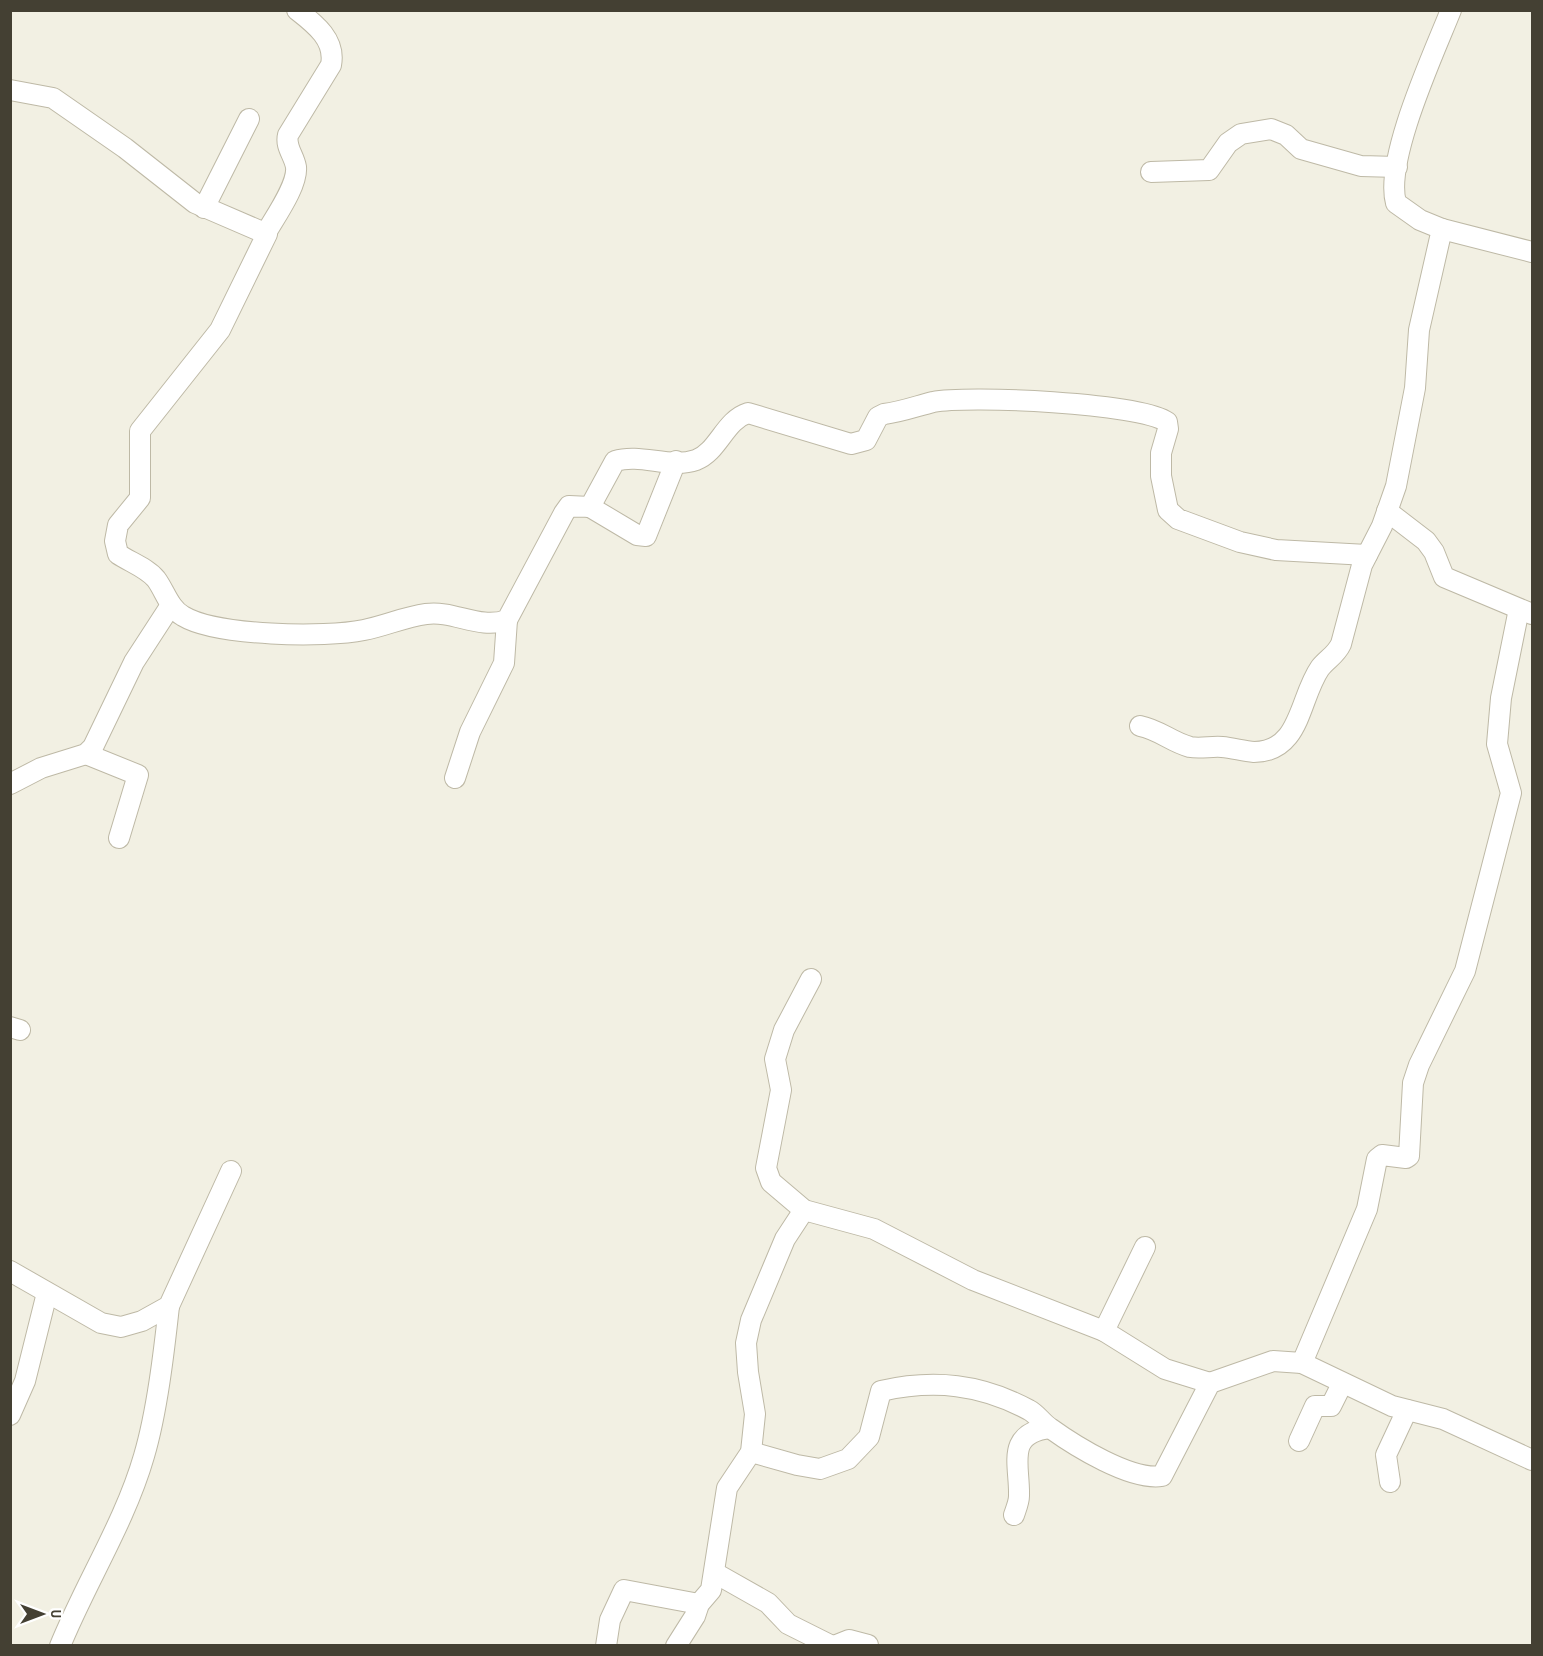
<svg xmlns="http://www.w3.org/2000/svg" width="1543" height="1656" font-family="'Sofia Sans Condensed',sans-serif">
  <rect width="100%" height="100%" fill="#f2f0e3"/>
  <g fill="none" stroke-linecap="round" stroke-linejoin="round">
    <defs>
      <g id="minor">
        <path d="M 10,90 L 53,98 L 125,148 L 195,203 L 267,234 L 220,330 L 140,431 L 140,498 L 118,525 L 115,541 L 118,554 C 130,562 147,568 156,579 C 165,591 169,608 183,616 C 216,636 325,638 364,630 C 385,626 404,617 426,614 C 454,610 479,630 507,620 L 564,513 L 569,506 L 590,507 L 615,461 C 641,453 670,469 696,460 C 718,452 725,420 748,413 L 851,444 L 866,440 L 878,417 L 884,414 C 901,412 917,406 933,402 C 968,395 1140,403 1167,422 L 1168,429 L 1161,453 L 1161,476 L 1168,510 L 1178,519 L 1240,542 L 1276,550 L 1367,555"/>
        <polyline points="1151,172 1209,170 1228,143 1241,134 1271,129 1286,135 1301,149 1361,166 1397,167"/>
        <polyline points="204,208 249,119"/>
        <polyline points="1442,229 1532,252"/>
        <path d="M 266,233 C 275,217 298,185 296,167 C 294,155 285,147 288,135 L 331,65 C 336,40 315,24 297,10"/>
        <polyline points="590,507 637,535 646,536 676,461"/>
        <polyline points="1387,511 1426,541 1434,552 1444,577 1532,614"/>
        <path d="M 1140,726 C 1160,730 1171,742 1190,747 C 1200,749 1212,746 1222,747 C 1233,748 1243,751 1254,752 C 1301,752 1299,698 1320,668 C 1327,659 1336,655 1341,644 L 1362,565 L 1382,526 L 1396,486 L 1415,388 L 1419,330 L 1442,229 L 1420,220 L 1396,203 C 1384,160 1434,53 1451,10"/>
        <polyline points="86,754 138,775 119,838"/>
        <polyline points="455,778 470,732 504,663 507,620"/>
        <polyline points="10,784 41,768 86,754 93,747 134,662 171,605"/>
        <polyline points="811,979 784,1030 775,1059 781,1090 766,1168 771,1182 804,1210 874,1229 973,1280 1104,1331 1165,1369 1210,1383"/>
        <polyline points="10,1027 20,1030"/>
        <polyline points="10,1271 101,1323 121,1327 142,1321 169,1306 231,1171"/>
        <polyline points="1104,1331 1145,1247"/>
        <polyline points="1302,1363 1367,1209 1377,1159 1382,1155 1406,1158 1409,1156 1413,1083 1419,1065 1465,971 1511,793 1497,744 1501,698 1519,609"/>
        <polyline points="10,1415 25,1381 47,1293"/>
        <polyline points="1299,1441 1315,1406 1331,1406 1342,1384"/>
        <path d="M 751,1452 L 797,1465 L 820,1469 L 848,1459 L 869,1437 L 881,1391 C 934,1379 981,1384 1029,1410 C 1037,1414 1042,1423 1050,1428 C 1075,1446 1131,1481 1162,1476 L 1210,1383 L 1273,1361 L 1302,1363 L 1392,1406 L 1443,1419 L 1532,1460"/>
        <polyline points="1390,1482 1386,1455 1407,1410"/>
        <path d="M 1014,1515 C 1016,1509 1019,1502 1019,1496 C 1020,1465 1005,1434 1049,1428"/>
        <polyline points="715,1573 768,1603 788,1624 832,1646"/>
        <path d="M 60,1646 C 86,1582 125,1522 144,1456 C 157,1412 164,1352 169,1306"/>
        <polyline points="606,1646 610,1620 624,1590 699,1604"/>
        <polyline points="676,1646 695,1616 699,1604 711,1590 727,1488 751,1452 755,1414 748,1372 746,1343 751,1320 785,1239 804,1210"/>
        <polyline points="834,1646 849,1640 868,1645"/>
      </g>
    </defs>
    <use href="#minor" stroke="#beb9a6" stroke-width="22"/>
    <use href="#minor" stroke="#fff" stroke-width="20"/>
  </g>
  <rect width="1543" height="1656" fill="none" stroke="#444033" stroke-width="24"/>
  <g transform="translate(42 1614) rotate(90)" stroke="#ffffff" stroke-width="4.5" paint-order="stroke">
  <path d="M0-4.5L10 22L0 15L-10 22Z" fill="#444033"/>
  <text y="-9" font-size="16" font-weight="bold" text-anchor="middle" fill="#444033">U</text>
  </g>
</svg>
